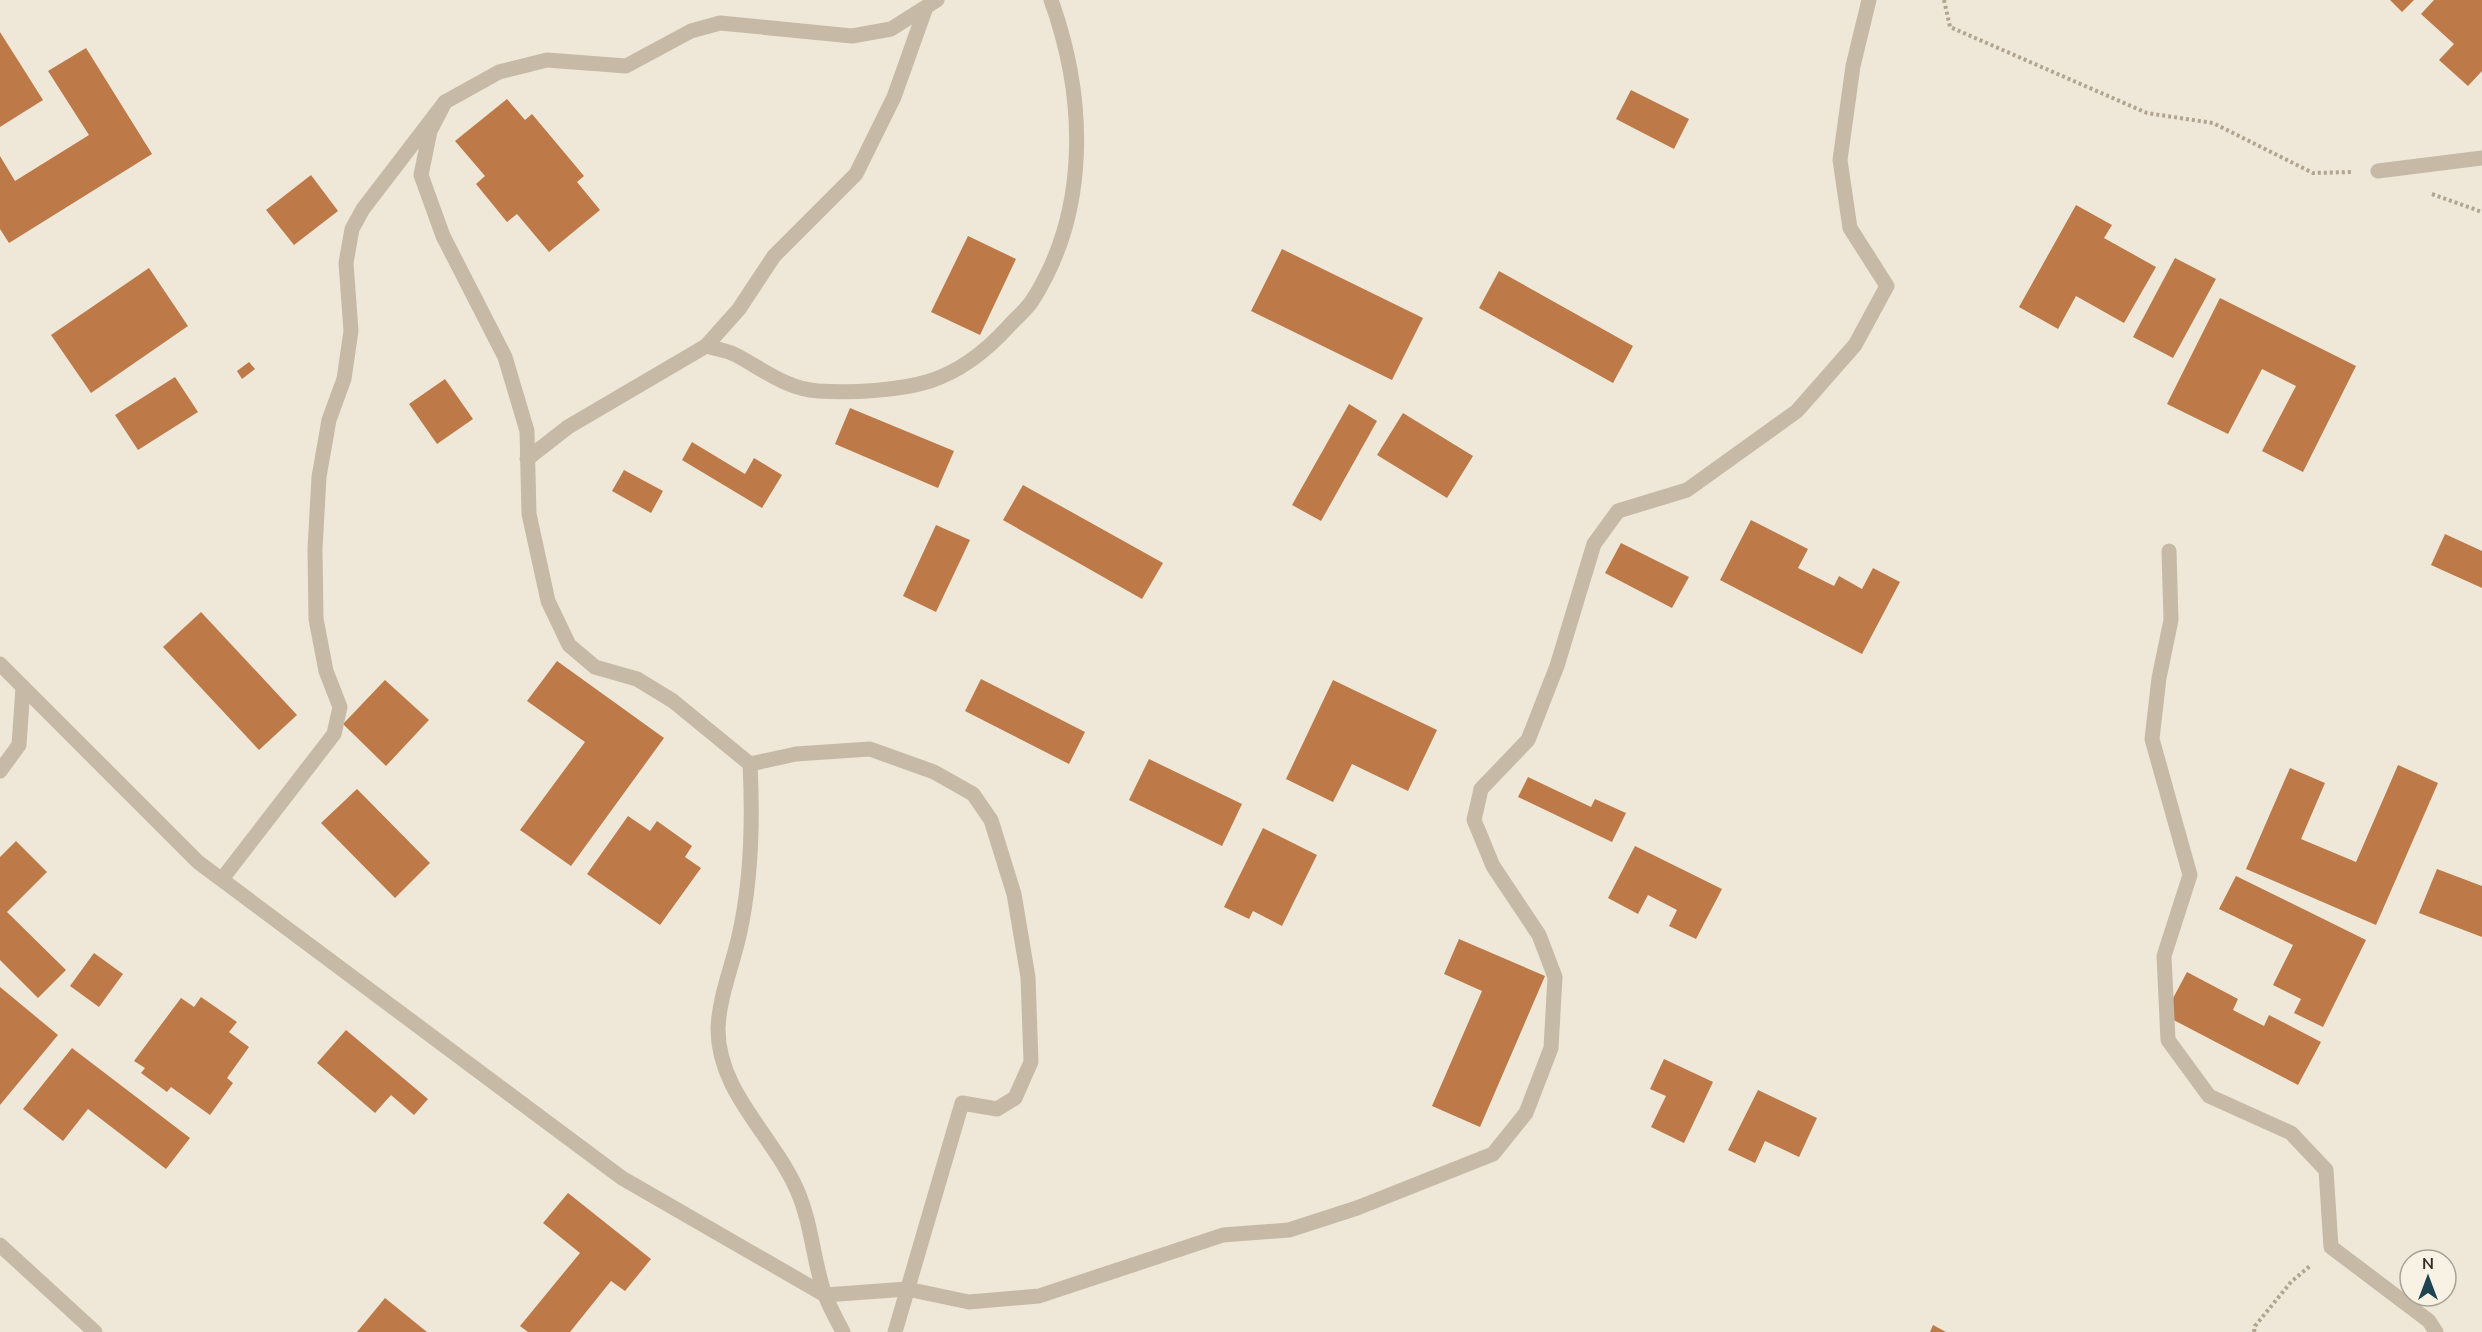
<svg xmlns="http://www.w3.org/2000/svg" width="2482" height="1332" font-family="'Nunito Sans',sans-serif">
  <rect width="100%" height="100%" fill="#efe8d8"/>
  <g fill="#bd7a48">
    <polygon points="2390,0 2414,0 2402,12"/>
    <polygon points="2434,0 2482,0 2482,71 2468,86 2439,60 2454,44 2421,14"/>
    <polygon points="0,32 43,100 0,127"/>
    <polygon points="86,48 152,154 9,243 0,229 0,156 15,181 89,135 48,71"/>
    <polygon points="1631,90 1689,119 1674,149 1616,119"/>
    <polygon points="507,99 525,120 532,114 584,176 577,182 600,210 549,252 517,214 507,222 476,184 485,176 455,141"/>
    <polygon points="311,175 338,211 294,245 266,210"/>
    <polygon points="2076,205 2112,225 2104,238 2156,267 2124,323 2076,296 2058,329 2019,307"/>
    <polygon points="968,236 1016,259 980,335 931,312"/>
    <polygon points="1282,249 1423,318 1392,380 1251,311"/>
    <polygon points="2175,258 2216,279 2173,358 2133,337"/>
    <polygon points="149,268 188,326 91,393 51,335"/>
    <polygon points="1499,271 1633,346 1613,383 1479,308"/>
    <polygon points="2220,298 2356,366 2303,472 2262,451 2296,386 2262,369 2228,434 2167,404"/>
    <polygon points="249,362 255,369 242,379 237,371"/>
    <polygon points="175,377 198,412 138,450 115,415"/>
    <polygon points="445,379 473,419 437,444 409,404"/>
    <polygon points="1349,404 1377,421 1321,521 1292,505"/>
    <polygon points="850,408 954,451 938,488 835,444"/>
    <polygon points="1403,413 1473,456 1447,498 1377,455"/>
    <polygon points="692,442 745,474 754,458 782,475 762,508 682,460"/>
    <polygon points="624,470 663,491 651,513 612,491"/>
    <polygon points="1023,485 1163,563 1142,599 1003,520"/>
    <polygon points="1751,520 1808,549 1798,568 1834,586 1839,576 1862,589 1873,568 1900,582 1862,654 1720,580"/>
    <polygon points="936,525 970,540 936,612 903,596"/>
    <polygon points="2445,534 2482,551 2482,588 2431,565"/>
    <polygon points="1621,543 1689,577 1672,608 1605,573"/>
    <polygon points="201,612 297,715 259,750 163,647"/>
    <polygon points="557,661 664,738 571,866 520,830 585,742 527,701"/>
    <polygon points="981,679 1085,732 1069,764 965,711"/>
    <polygon points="385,680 429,720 386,766 343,724"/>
    <polygon points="1333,680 1437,730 1408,791 1352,764 1333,802 1286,779"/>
    <polygon points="1149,759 1242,804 1222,846 1129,800"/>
    <polygon points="2398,765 2438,783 2376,925 2246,869 2290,768 2325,783 2301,839 2356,862"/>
    <polygon points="1528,777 1591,807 1595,799 1626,813 1612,842 1518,797"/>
    <polygon points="357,789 430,863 395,898 321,823"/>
    <polygon points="628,816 650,831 657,821 692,846 685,857 701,868 660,925 587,874"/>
    <polygon points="1263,828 1317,855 1282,926 1253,911 1249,919 1224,907"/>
    <polygon points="16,841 47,872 7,912 66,970 38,998 0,960 0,857"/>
    <polygon points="1635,846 1722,889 1696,939 1669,926 1677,910 1648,895 1638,914 1608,898"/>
    <polygon points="2437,869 2482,886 2482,937 2419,913"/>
    <polygon points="2236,876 2366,940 2323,1027 2294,1013 2301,999 2273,985 2293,945 2219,909"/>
    <polygon points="1459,939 1545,976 1480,1127 1432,1106 1482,991 1444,974"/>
    <polygon points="94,953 123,974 99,1007 70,986"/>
    <polygon points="2187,972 2238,999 2233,1010 2264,1026 2269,1015 2321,1042 2298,1085 2164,1015"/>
    <polygon points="0,987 58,1035 0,1105"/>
    <polygon points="201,997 237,1022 229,1032 249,1047 227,1078 233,1083 210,1115 171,1087 167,1092 141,1073 145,1068 134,1061 181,998 194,1007"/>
    <polygon points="346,1030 428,1099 414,1115 391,1095 375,1113 317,1063"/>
    <polygon points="72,1048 190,1138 166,1169 88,1109 63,1141 23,1109"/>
    <polygon points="1664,1059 1713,1082 1684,1143 1651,1127 1666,1096 1650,1089"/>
    <polygon points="1758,1090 1817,1118 1799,1157 1765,1141 1755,1163 1728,1150"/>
    <polygon points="568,1193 651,1259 625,1291 611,1281 570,1332 528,1332 520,1326 580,1253 543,1223"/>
    <polygon points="385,1298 427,1332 357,1332"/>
    <polygon points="1933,1325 1946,1332 1930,1332"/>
  </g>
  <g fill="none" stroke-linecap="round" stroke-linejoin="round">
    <g stroke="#b1a490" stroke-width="4" stroke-dasharray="3 3" stroke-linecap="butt">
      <polyline points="1944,0 1950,27 2147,113 2213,123 2313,173 2351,172"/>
      <polyline points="2432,194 2482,212"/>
      <polyline points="2254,1332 2255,1326 2291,1282 2311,1265"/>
    </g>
    <g stroke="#c6baa6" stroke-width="15">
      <polyline points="445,102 430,131 421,175 443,236 505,357 527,431 529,514 548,601 569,645 595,667 637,679 673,701 750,764 796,754 870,749 934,772 973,794 991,820 1014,894 1028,977 1031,1062 1015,1098 997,1109 962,1103 895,1332"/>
      <polyline points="2378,171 2482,158"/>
      <path d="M 706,346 C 715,349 727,350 736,355 C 762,369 787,389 818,391 C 852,393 898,391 930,381 C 961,371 987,350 1008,327 C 1015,319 1026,310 1032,301 C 1090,211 1086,97 1051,0"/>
      <polyline points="527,459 568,427 706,346 739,309 774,256 856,174 894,97 925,10"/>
      <polyline points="2169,551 2171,620 2159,678 2152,739 2190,875 2164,956 2168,1040 2209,1096 2291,1133 2326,1170 2331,1247 2429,1321 2436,1332"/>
      <polyline points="0,664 198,862 622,1178 825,1295 907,1289 969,1302 1039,1296 1223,1235 1289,1230 1357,1208 1493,1154 1526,1113 1551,1048 1555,977 1539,935 1493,866 1474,820 1481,789 1528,740 1557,666 1594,544 1618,511 1687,490 1797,411 1855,345 1887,286 1850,228 1840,160 1853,66 1869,0"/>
      <path d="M 750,764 C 753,822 752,879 739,936 C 732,967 719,997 718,1029 C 718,1092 773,1135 797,1190 C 812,1224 813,1261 825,1295 C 830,1308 837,1320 843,1332"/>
      <polyline points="0,771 19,745 23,687"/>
      <polyline points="222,879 334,734 340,707 326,671 316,619 315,549 319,477 329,420 344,379 351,331 346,263 352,229 363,209 445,102 499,72 547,60 626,66 691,31 720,23 852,36 891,29 937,0"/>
      <polyline points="0,1245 95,1332"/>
    </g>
  </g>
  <g transform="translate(2428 1278)"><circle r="28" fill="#f7f2e4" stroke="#a8a398" stroke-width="1.5"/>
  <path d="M0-4.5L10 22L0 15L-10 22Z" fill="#1f4450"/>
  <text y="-9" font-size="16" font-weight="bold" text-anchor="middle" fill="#322c26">N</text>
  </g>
</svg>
